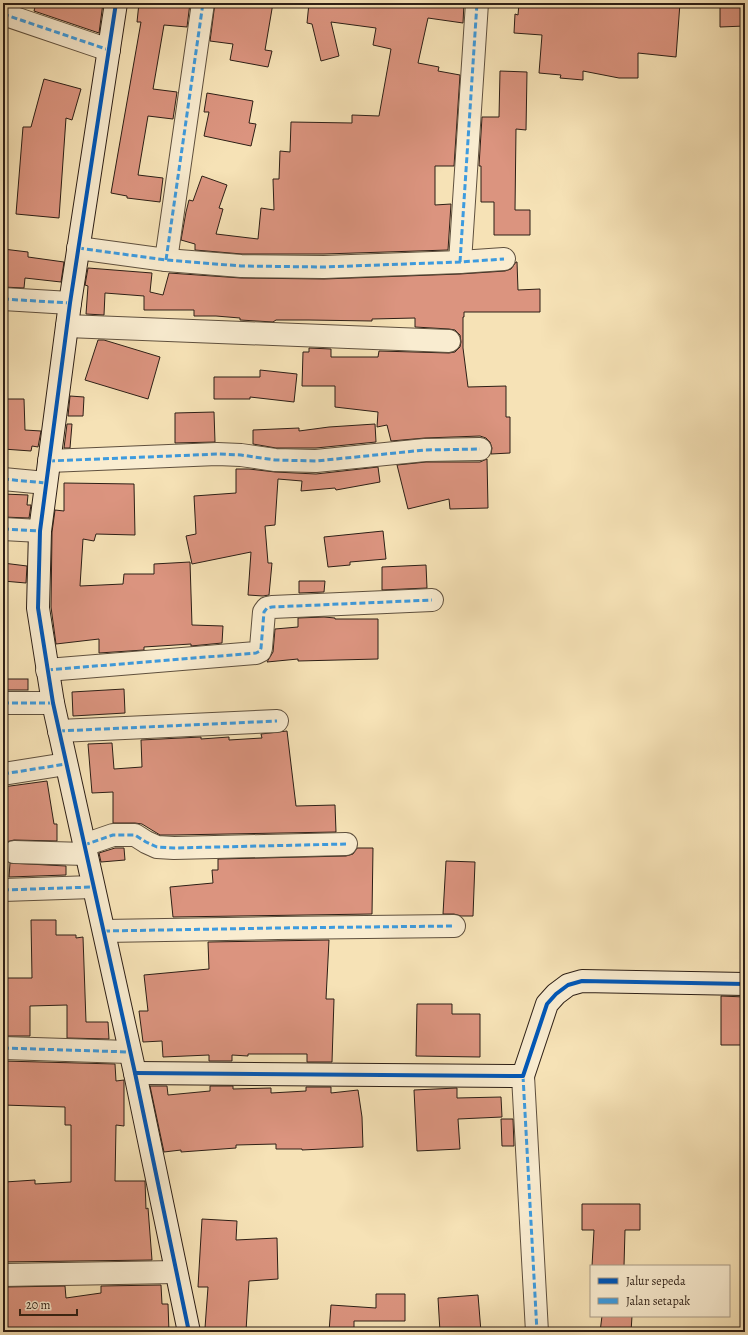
<svg xmlns="http://www.w3.org/2000/svg" width="748" height="1335" font-family="Alegreya,serif">
  <rect width="100%" height="100%" fill="#f6e2b6"/>
  <filter id="stains"><feTurbulence type="fractalNoise" baseFrequency=".005" numOctaves="4"/><feColorMatrix values="0 0 0 0 .2 0 0 0 0 .09 0 0 0 0 .02 0 0 0 .5 -.17"/></filter>
  <radialGradient id="worn" r=".72"><stop offset=".6" stop-color="#630" stop-opacity="0"/><stop offset="1" stop-color="#630" stop-opacity=".3"/></radialGradient>
  <g fill="#db947f" stroke="#2d1f16">
    <polygon points="36,3 103,3 99,33 34,11"/>
    <polygon points="139,3 190,3 187,27 164,25 153,89 177,92 173,119 148,116 138,175 163,178 160,202 127,198 127,196 111,193 141,22 137,22"/>
    <polygon points="215,3 273,3 265,50 272,51 268,67 230,60 233,44 210,41"/>
    <polygon points="309,3 464,3 463,23 428,18 418,63 439,67 438,71 460,75 454,166 435,166 435,205 451,204 448,250 324,254 242,254 195,250 195,244 181,240 186,212 189,200 193,201 202,176 227,185 219,208 223,209 216,234 258,239 261,208 274,210 273,179 279,179 280,151 290,152 291,122 352,123 352,115 379,116 391,49 373,45 376,28 331,22 339,56 321,61 312,24 307,23"/>
    <polygon points="519,3 680,3 676,57 638,53 638,78 619,78 583,71 583,80 560,78 561,75 539,73 542,35 514,33 515,14 518,15"/>
    <polygon points="720,3 745,3 745,26 720,27"/>
    <polygon points="500,71 527,72 526,130 516,129 515,210 530,210 530,235 494,235 494,202 481,202 481,166 479,166 482,117 499,117"/>
    <polygon points="44,79 81,89 72,120 66,118 59,218 16,214 23,127 31,127"/>
    <polygon points="207,93 253,101 249,123 256,124 251,146 204,136 209,112 204,112"/>
    <polygon points="3,249 28,252 28,257 64,262 61,282 25,278 24,288 3,287"/>
    <polygon points="516,262 517,262 518,290 540,289 540,312 464,312 464,317 463,317 463,348 468,387 506,386 506,417 510,417 510,453 491,454 492,448 490,442 486,438 480,436 425,438 391,441 387,425 377,427 378,412 335,407 335,386 302,386 303,352 309,352 309,348 331,349 331,357 378,357 379,351 449,353 455,352 460,347 461,342 460,335 455,330 449,329 415,327 415,318 372,319 372,321 309,320 276,320 273,322 240,320 240,318 216,316 194,316 194,310 144,310 144,296 105,293 104,315 86,314 88,286 85,285 88,268 152,273 150,292 163,295 169,273 241,278 324,279 460,274 505,271 511,269"/>
    <polygon points="98,340 104,340 160,357 148,399 85,380"/>
    <polygon points="260,370 297,374 294,402 250,397 250,399 214,399 214,377 260,377"/>
    <polygon points="70,396 84,397 83,416 68,416"/>
    <polygon points="3,399 24,399 25,430 41,431 38,447 32,446 31,451 3,449"/>
    <polygon points="214,412 215,442 175,443 175,413"/>
    <polygon points="67,424 72,424 70,448 64,448"/>
    <polygon points="375,424 376,442 316,448 276,448 253,444 253,430 299,428 299,431 329,427"/>
    <polygon points="487,459 488,508 450,509 449,499 408,509 397,465 426,462 480,462"/>
    <polygon points="378,467 380,482 336,490 335,488 301,491 302,481 278,479 275,525 265,526 268,563 272,563 269,595 263,596 248,595 251,552 192,564 186,536 196,534 194,496 236,493 236,469 249,469 275,472 316,474"/>
    <polygon points="64,483 134,484 135,535 96,534 94,541 83,539 80,586 123,584 124,574 154,574 154,564 190,562 192,625 223,626 222,643 191,646 191,644 144,647 144,650 99,653 99,639 56,644 51,607 52,532 55,510 64,511"/>
    <polygon points="3,494 28,495 27,505 31,505 29,518 3,517"/>
    <polygon points="383,531 386,559 350,562 350,565 328,567 324,537"/>
    <polygon points="3,563 27,566 26,583 3,581"/>
    <polygon points="426,565 427,588 382,590 382,567"/>
    <polygon points="299,581 325,581 324,592 299,593"/>
    <polygon points="324,617 335,618 335,619 378,619 378,659 298,661 298,659 267,662 273,652 275,629 298,627 298,618"/>
    <rect x="3" y="679" width="25" height="11"/>
    <polygon points="124,689 125,713 73,716 72,692"/>
    <polygon points="287,731 296,806 335,805 336,832 174,835 160,835 142,824 135,823 113,823 113,792 92,793 88,744 112,743 114,769 142,767 141,740 201,737 201,739 229,737 229,740 262,738 261,734"/>
    <polygon points="47,781 54,824 57,824 57,841 14,840 6,842 7,806 3,806 3,787"/>
    <polygon points="115,848 124,848 125,860 101,862 99,853"/>
    <polygon points="357,848 373,848 372,914 173,917 170,887 213,883 212,870 218,870 218,859 346,856 353,854"/>
    <polygon points="446,861 475,862 473,916 461,916 454,914 443,914"/>
    <polygon points="10,863 66,866 66,875 9,877"/>
    <polygon points="31,920 56,920 56,935 76,935 76,938 83,937 86,1022 108,1022 109,1039 67,1038 67,1005 30,1006 30,1036 3,1036 3,978 32,978"/>
    <polygon points="329,940 326,999 334,999 332,1062 307,1062 307,1054 248,1054 248,1056 232,1055 232,1061 209,1061 209,1055 163,1057 162,1041 143,1042 139,1011 148,1011 144,975 209,969 208,942"/>
    <polygon points="721,996 745,997 745,1045 721,1045"/>
    <polygon points="417,1004 452,1004 452,1014 480,1014 480,1057 416,1056"/>
    <polygon points="3,1061 115,1064 116,1081 124,1080 124,1126 116,1125 115,1181 145,1181 146,1209 148,1208 152,1260 3,1262 3,1221 7,1220 5,1182 35,1180 35,1184 71,1182 71,1125 65,1125 65,1107 3,1105"/>
    <polygon points="150,1086 167,1086 168,1095 210,1091 210,1086 233,1086 233,1089 271,1088 271,1093 306,1091 306,1087 331,1087 331,1093 358,1090 362,1117 363,1147 302,1150 302,1149 276,1149 276,1144 236,1145 236,1148 181,1152 181,1150 164,1152"/>
    <polygon points="457,1088 457,1098 501,1097 502,1117 458,1119 460,1149 417,1151 414,1090"/>
    <polygon points="501,1119 513,1119 514,1146 502,1146"/>
    <polygon points="582,1204 640,1204 640,1230 625,1230 624,1266 592,1266 594,1230 582,1230"/>
    <polygon points="202,1219 237,1221 236,1240 277,1238 278,1279 249,1281 246,1331 205,1328 208,1287 198,1287"/>
    <polygon points="161,1285 162,1304 168,1304 169,1332 38,1332 38,1328 7,1328 6,1287 65,1286 66,1298 101,1293 101,1286"/>
    <polygon points="376,1294 405,1294 405,1321 354,1321 354,1332 329,1332 331,1305 376,1308"/>
    <polygon points="478,1295 481,1332 440,1332 438,1298"/>
    <polygon points="602,1316 632,1316 631,1332 600,1332"/>
  </g>
  <g fill="none" stroke-linecap="round" stroke-linejoin="round">
    <defs>
      <g id="street">
        <polyline points="3,14 109,50"/>
        <polyline points="78,248 166,260 241,266 324,267 460,262 504,259"/>
        <polyline points="166,260 203,3"/>
        <polyline points="460,262 477,3"/>
        <polyline points="3,299 70,303"/>
        <polyline points="67,326 449,341"/>
        <polyline points="49,461 217,454 241,455 275,460 316,461 425,450 480,449"/>
        <polyline points="3,479 46,483"/>
        <polyline points="3,529 40,531"/>
        <polyline points="47,670 256,653 260,651 261,648 264,612 267,608 272,607 432,600"/>
        <polyline points="3,703 53,703"/>
        <polyline points="59,731 277,721"/>
        <polyline points="3,774 66,764"/>
        <polyline points="84,845 113,835 135,835 146,842 157,847 174,848 346,844"/>
        <polyline points="14,852 86,854"/>
        <polyline points="3,890 93,887"/>
        <polyline points="104,931 278,928 454,926"/>
        <polyline points="3,1048 129,1052"/>
        <polyline points="523,1076 537,1332"/>
        <polyline points="3,1275 176,1272"/>
      </g>
      <g id="secondary">
        <polyline points="116,3 70,303 40,531 38,608 53,703 135,1073 189,1332"/>
        <polyline points="135,1073 523,1076 547,1004 556,994 568,985 582,981 745,984"/>
      </g>
    </defs>
    <use href="#street" stroke="#5f503e" stroke-width="24"/>
    <use href="#secondary" stroke="#2d1f16" stroke-width="24"/>
    <use href="#street" stroke="#f9ecd0" stroke-width="22"/>
    <use href="#secondary" stroke="#f9ecd0" stroke-width="22"/>
    <g stroke="#3d9bdf" stroke-width="3" stroke-dasharray="6 3" stroke-linecap="butt">
      <polyline points="3,14 109,50"/>
      <polyline points="78,248 166,260 241,266 324,267 460,262 504,259"/>
      <polyline points="166,260 203,3"/>
      <polyline points="460,262 477,3"/>
      <polyline points="3,299 70,303"/>
      <polyline points="49,461 217,454 241,455 275,460 316,461 425,450 480,449"/>
      <polyline points="3,479 46,483"/>
      <polyline points="3,529 40,531"/>
      <polyline points="47,670 256,653 260,651 261,648 264,612 267,608 272,607 432,600"/>
      <polyline points="3,703 53,703"/>
      <polyline points="59,731 277,721"/>
      <polyline points="3,774 66,764"/>
      <polyline points="84,845 113,835 135,835 146,842 157,847 174,848 346,844"/>
      <polyline points="3,890 93,887"/>
      <polyline points="104,931 278,928 454,926"/>
      <polyline points="3,1048 129,1052"/>
      <polyline points="523,1076 537,1332"/>
    </g>
    <defs>
      <g id="cycleway">
        <polyline points="116,3 70,303 40,531 38,608 53,703 135,1073 189,1332"/>
        <polyline points="135,1073 523,1076 547,1004 556,994 568,985 582,981 745,984"/>
      </g>
    </defs>
    <use href="#cycleway" stroke="#f9ecd0" stroke-width="6"/>
    <use href="#cycleway" stroke="#0057b8" stroke-width="4"/>
  </g>
  <rect width="748" height="1335" fill="none" stroke="#f6e2b6" stroke-width="16"/>
  <rect x="4" y="4" width="740" height="1327" fill="none" stroke="#2d1f16" stroke-width="2"/>
  <rect x="8" y="8" width="732" height="1319" fill="none" stroke="#2d1f16"/>
  <rect x="590" y="1265" width="140" height="52" fill="#f9ecd0" stroke="#a79a86"/>
  <rect x="598" y="1278" width="20" height="6" fill="#0057b8" stroke="#a79a86"/>
  <text x="626" y="1285" font-size="12" fill="#2d1f16">Jalur sepeda</text>
  <rect x="598" y="1298" width="20" height="6" fill="#3d9bdf" stroke="#a79a86"/>
  <text x="626" y="1305" font-size="12" fill="#2d1f16">Jalan setapak</text>
  <path d="M20 1309v6h57v-6" fill="none" stroke="#2d1f16" stroke-width="2"/>
  <text x="26" y="1309" font-size="12" fill="#2d1f16" stroke="#f9ecd0" stroke-width="3" paint-order="stroke">20 m</text>
  <rect width="100%" height="100%" filter="url(#stains)"/>
  <rect width="100%" height="100%" fill="url(#worn)"/>
</svg>
